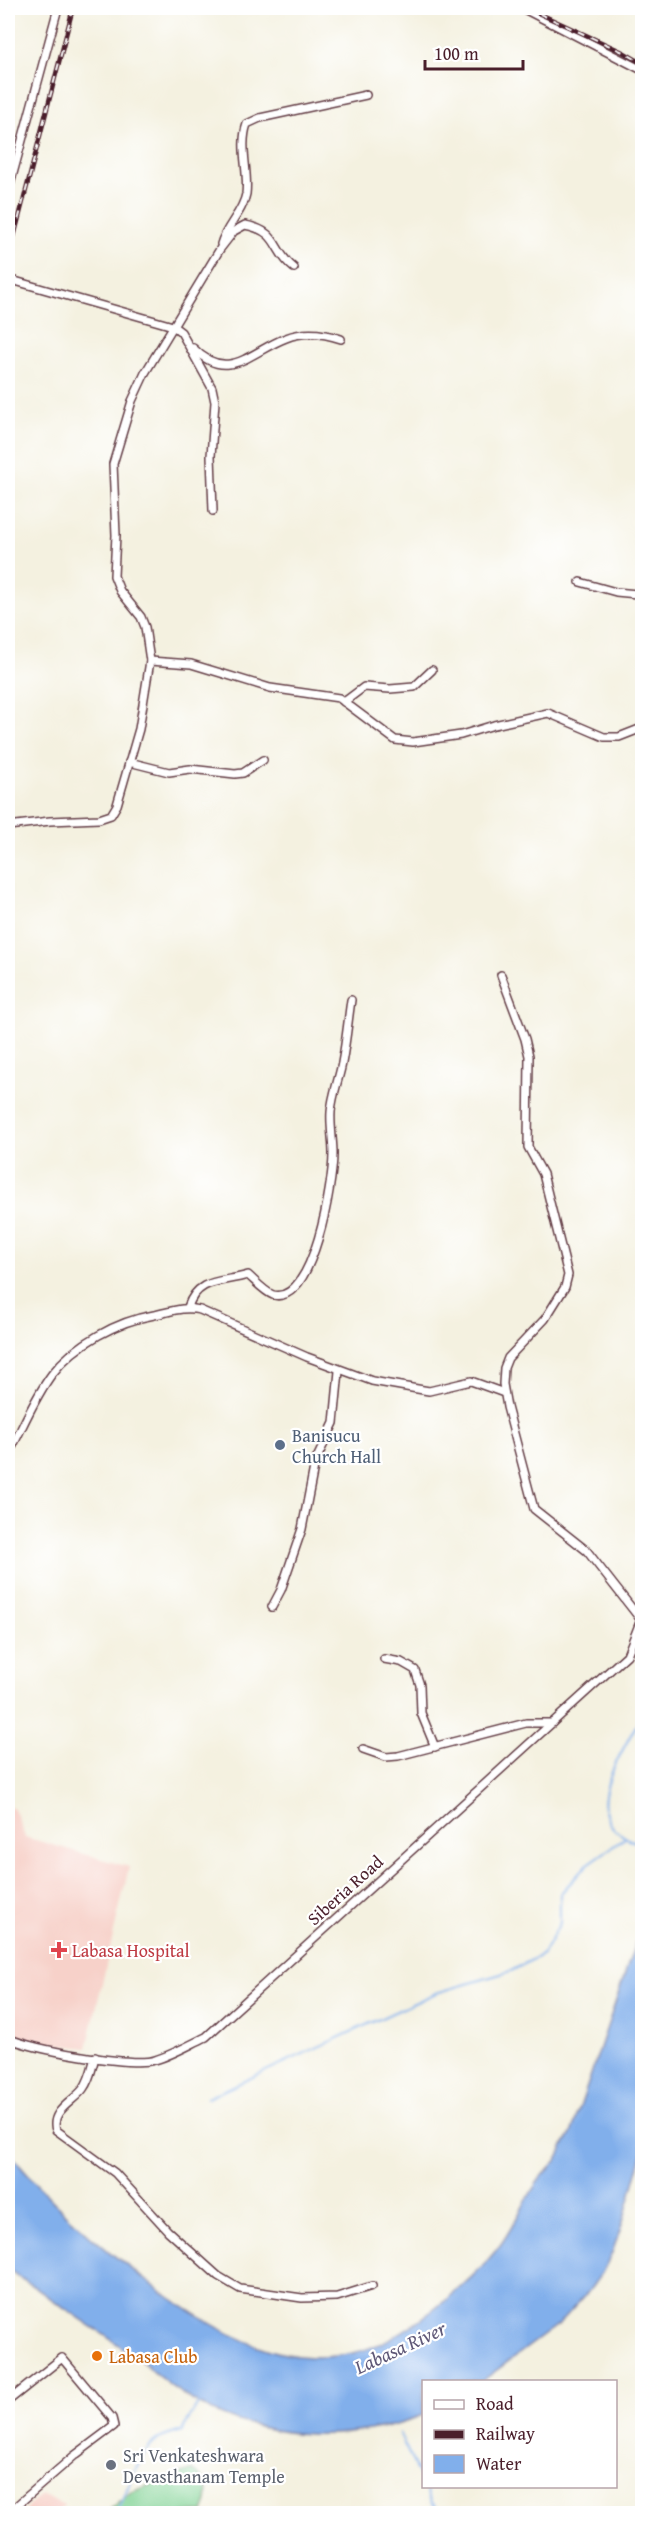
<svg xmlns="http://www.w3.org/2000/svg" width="650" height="2521" font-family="'Gentium Book Plus',serif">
  <rect width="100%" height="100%" fill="#fff"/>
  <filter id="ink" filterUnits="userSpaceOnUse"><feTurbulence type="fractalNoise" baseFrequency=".0167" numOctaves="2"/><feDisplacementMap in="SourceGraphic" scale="12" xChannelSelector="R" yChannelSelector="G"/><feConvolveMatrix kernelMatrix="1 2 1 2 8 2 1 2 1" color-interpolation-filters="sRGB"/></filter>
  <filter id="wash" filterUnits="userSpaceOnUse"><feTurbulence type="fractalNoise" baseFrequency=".008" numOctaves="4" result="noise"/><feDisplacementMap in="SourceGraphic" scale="24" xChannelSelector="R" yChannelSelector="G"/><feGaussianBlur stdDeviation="1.35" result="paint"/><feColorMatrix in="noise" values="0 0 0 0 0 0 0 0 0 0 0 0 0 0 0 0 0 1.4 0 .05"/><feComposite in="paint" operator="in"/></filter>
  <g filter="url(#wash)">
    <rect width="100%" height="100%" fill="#f4f1e0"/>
    <g fill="#f7d1c9">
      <polygon points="8,1807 14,1808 25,1837 129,1867 87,2048 26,2040 8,2033"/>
      <polygon points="42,2495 64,2505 55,2513 20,2513"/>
    </g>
    <path fill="#7fd193" stroke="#64785f" stroke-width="1.5" d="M 193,2470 C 210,2483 211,2495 203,2513 L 106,2513 L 131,2492 Z"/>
    <path fill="#81afeb" stroke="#66678b" stroke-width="1.5" d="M 642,1923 L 642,2155 L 623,2222 L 612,2253 L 602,2273 L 588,2292 L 559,2324 L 482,2381 L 424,2382 L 423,2415 C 326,2452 216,2436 142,2361 L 8,2269 L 8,2151 C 49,2203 100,2247 154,2286 C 192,2314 250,2351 299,2356 C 316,2358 336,2357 353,2353 C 400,2343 468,2286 498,2248 C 512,2230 522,2206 535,2186 C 540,2177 549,2170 555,2162 C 561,2153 565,2143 571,2134 Z"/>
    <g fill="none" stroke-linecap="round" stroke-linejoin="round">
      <g stroke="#81afeb" stroke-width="2">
        <path d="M 642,1714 C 621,1757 569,1823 642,1844"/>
        <polyline points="207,2098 436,1993 511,1971 543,1954 560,1923 560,1894 588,1864 625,1838"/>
        <polyline points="399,2433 424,2486"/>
        <path d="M 424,2486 C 429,2497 433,2509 445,2514"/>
        <path d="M 118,2513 C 125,2494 139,2455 155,2442 C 162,2436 173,2434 182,2431 L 199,2402"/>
      </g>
    </g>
  </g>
  <g filter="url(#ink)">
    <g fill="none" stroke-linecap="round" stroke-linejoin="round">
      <defs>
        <g id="minor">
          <polyline points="522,8 642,70"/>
          <polyline points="8,192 58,8"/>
          <path d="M 221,244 C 226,226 243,212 246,194 C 249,171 239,147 247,124 L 260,118 L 366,95"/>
          <polyline points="8,279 173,326 181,332 212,388 215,402 211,456 213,511"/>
          <path d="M 193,348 C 228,384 251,351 286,338 C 304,331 323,333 341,339"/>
          <polyline points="580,582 616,592 637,594 642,600"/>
          <polyline points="150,661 191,664 270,688 339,698 395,740 413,742 461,735 494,725 548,713 604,737 619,737 642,728"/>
          <polyline points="344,702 364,687 390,689 414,687 432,670"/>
          <polyline points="129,762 169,772 190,769 235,774 243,773 263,760"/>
          <path d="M 8,826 L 50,821 L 99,819 L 111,815 L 117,805 L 139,729 L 150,661 L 145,627 L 141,617 L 120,591 L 114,576 L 116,535 L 113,464 L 132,401 L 145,373 L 220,249 L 234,231 L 245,225 C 281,232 271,250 294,268"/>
          <polyline points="501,975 525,1039 529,1056 528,1147 543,1174 568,1275 565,1287 545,1319 508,1358 504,1368 503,1384 507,1407 534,1509 587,1551 641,1620"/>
          <path d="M 188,1307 C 198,1277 222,1283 248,1275 C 255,1281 265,1292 273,1295 C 314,1305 333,1181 333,1154 C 333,1140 330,1126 331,1112 C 332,1096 339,1079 342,1063 C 346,1042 348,1021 351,1000"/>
          <path d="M 8,1455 C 22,1429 34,1398 52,1374 C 75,1344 118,1321 154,1315 C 170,1312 183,1306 200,1310 L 307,1357 L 372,1381 L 429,1391 L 471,1381 L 504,1393"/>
          <polyline points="272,1607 281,1590 302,1529 315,1462 334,1423 339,1371"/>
          <polyline points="384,1659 401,1662 415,1670 420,1685 421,1713 435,1747"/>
          <polyline points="363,1749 386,1757 398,1756 526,1723 552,1723"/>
          <path d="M 8,2038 C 29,2049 132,2067 155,2060 C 172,2055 189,2045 206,2037 L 627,1655 L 642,1617"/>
          <path d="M 95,2057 C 92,2068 90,2080 83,2089 C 73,2102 50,2111 56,2130 L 115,2173 L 168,2231 L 218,2276 L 240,2289 L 302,2298 L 337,2297 L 372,2286"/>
          <polyline points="8,2401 62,2358 112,2418 114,2426 74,2456 8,2513"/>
        </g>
      </defs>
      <use href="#minor" stroke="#643e46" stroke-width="10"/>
      <use href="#minor" stroke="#fff" stroke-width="7"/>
      <defs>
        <g id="rail">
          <polyline points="527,8 623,52 642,63"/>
          <polyline points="8,260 73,8"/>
        </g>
      </defs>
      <use href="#rail" stroke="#4a1f2b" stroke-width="4.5"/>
      <use href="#rail" stroke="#fff" stroke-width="2" stroke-dasharray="7" stroke-linecap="butt"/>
    </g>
  </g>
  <circle fill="#5c6f8a" stroke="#fff" stroke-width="2" cx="280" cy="1445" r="6"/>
  <path fill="#e0444e" stroke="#fff" stroke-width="2" d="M56 1941h6v6h6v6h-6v6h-6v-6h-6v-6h6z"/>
  <circle fill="#e8710a" stroke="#fff" stroke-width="2" cx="97" cy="2356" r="6"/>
  <circle fill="#6b7280" stroke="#fff" stroke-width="2" cx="111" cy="2465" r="6"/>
  <g text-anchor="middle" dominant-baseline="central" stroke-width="4.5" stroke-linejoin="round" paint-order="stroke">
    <g font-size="18" fill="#4e5e75" stroke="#fff" text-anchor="start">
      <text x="292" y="1435">Banisucu<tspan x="292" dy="21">Church Hall</tspan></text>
    </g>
    <g font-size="18" fill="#4a1f2b" stroke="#fff">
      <text transform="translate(345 1890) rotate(-42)">Siberia Road</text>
    </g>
    <g font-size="18" fill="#be3a42" stroke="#fff" text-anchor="start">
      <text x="72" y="1950">Labasa Hospital</text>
    </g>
    <g font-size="18" fill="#c56008" stroke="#fff" text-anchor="start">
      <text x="109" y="2356">Labasa Club</text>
    </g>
    <g font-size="18" fill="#5b616d" stroke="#fff" text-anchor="start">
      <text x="123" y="2455">Sri Venkateshwara<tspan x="123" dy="21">Devasthanam Temple</tspan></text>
    </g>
    <g font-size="20" font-style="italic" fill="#605978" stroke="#fff">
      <text transform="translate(400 2347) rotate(-25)">Labasa River</text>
    </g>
  </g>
  <rect width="650" height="2521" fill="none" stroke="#fff" stroke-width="30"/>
  <rect x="422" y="2380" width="195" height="108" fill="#ffffff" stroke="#b7a5aa" stroke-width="1.5"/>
  <rect x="434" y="2400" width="30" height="9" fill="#ffffff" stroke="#b7a5aa" stroke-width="1.5"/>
  <text x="476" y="2410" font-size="18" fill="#4a1f2b">Road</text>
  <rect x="434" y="2430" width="30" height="9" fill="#4a1f2b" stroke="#b7a5aa" stroke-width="1.5"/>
  <text x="476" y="2440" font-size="18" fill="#4a1f2b">Railway</text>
  <rect x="434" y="2455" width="30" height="18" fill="#81afeb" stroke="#b7a5aa" stroke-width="1.5"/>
  <text x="476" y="2470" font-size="18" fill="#4a1f2b">Water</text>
  <path d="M425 60v9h98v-9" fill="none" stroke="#4a1f2b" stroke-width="3"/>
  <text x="434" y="60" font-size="18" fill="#4a1f2b" stroke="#ffffff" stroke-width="4.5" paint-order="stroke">100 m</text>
</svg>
